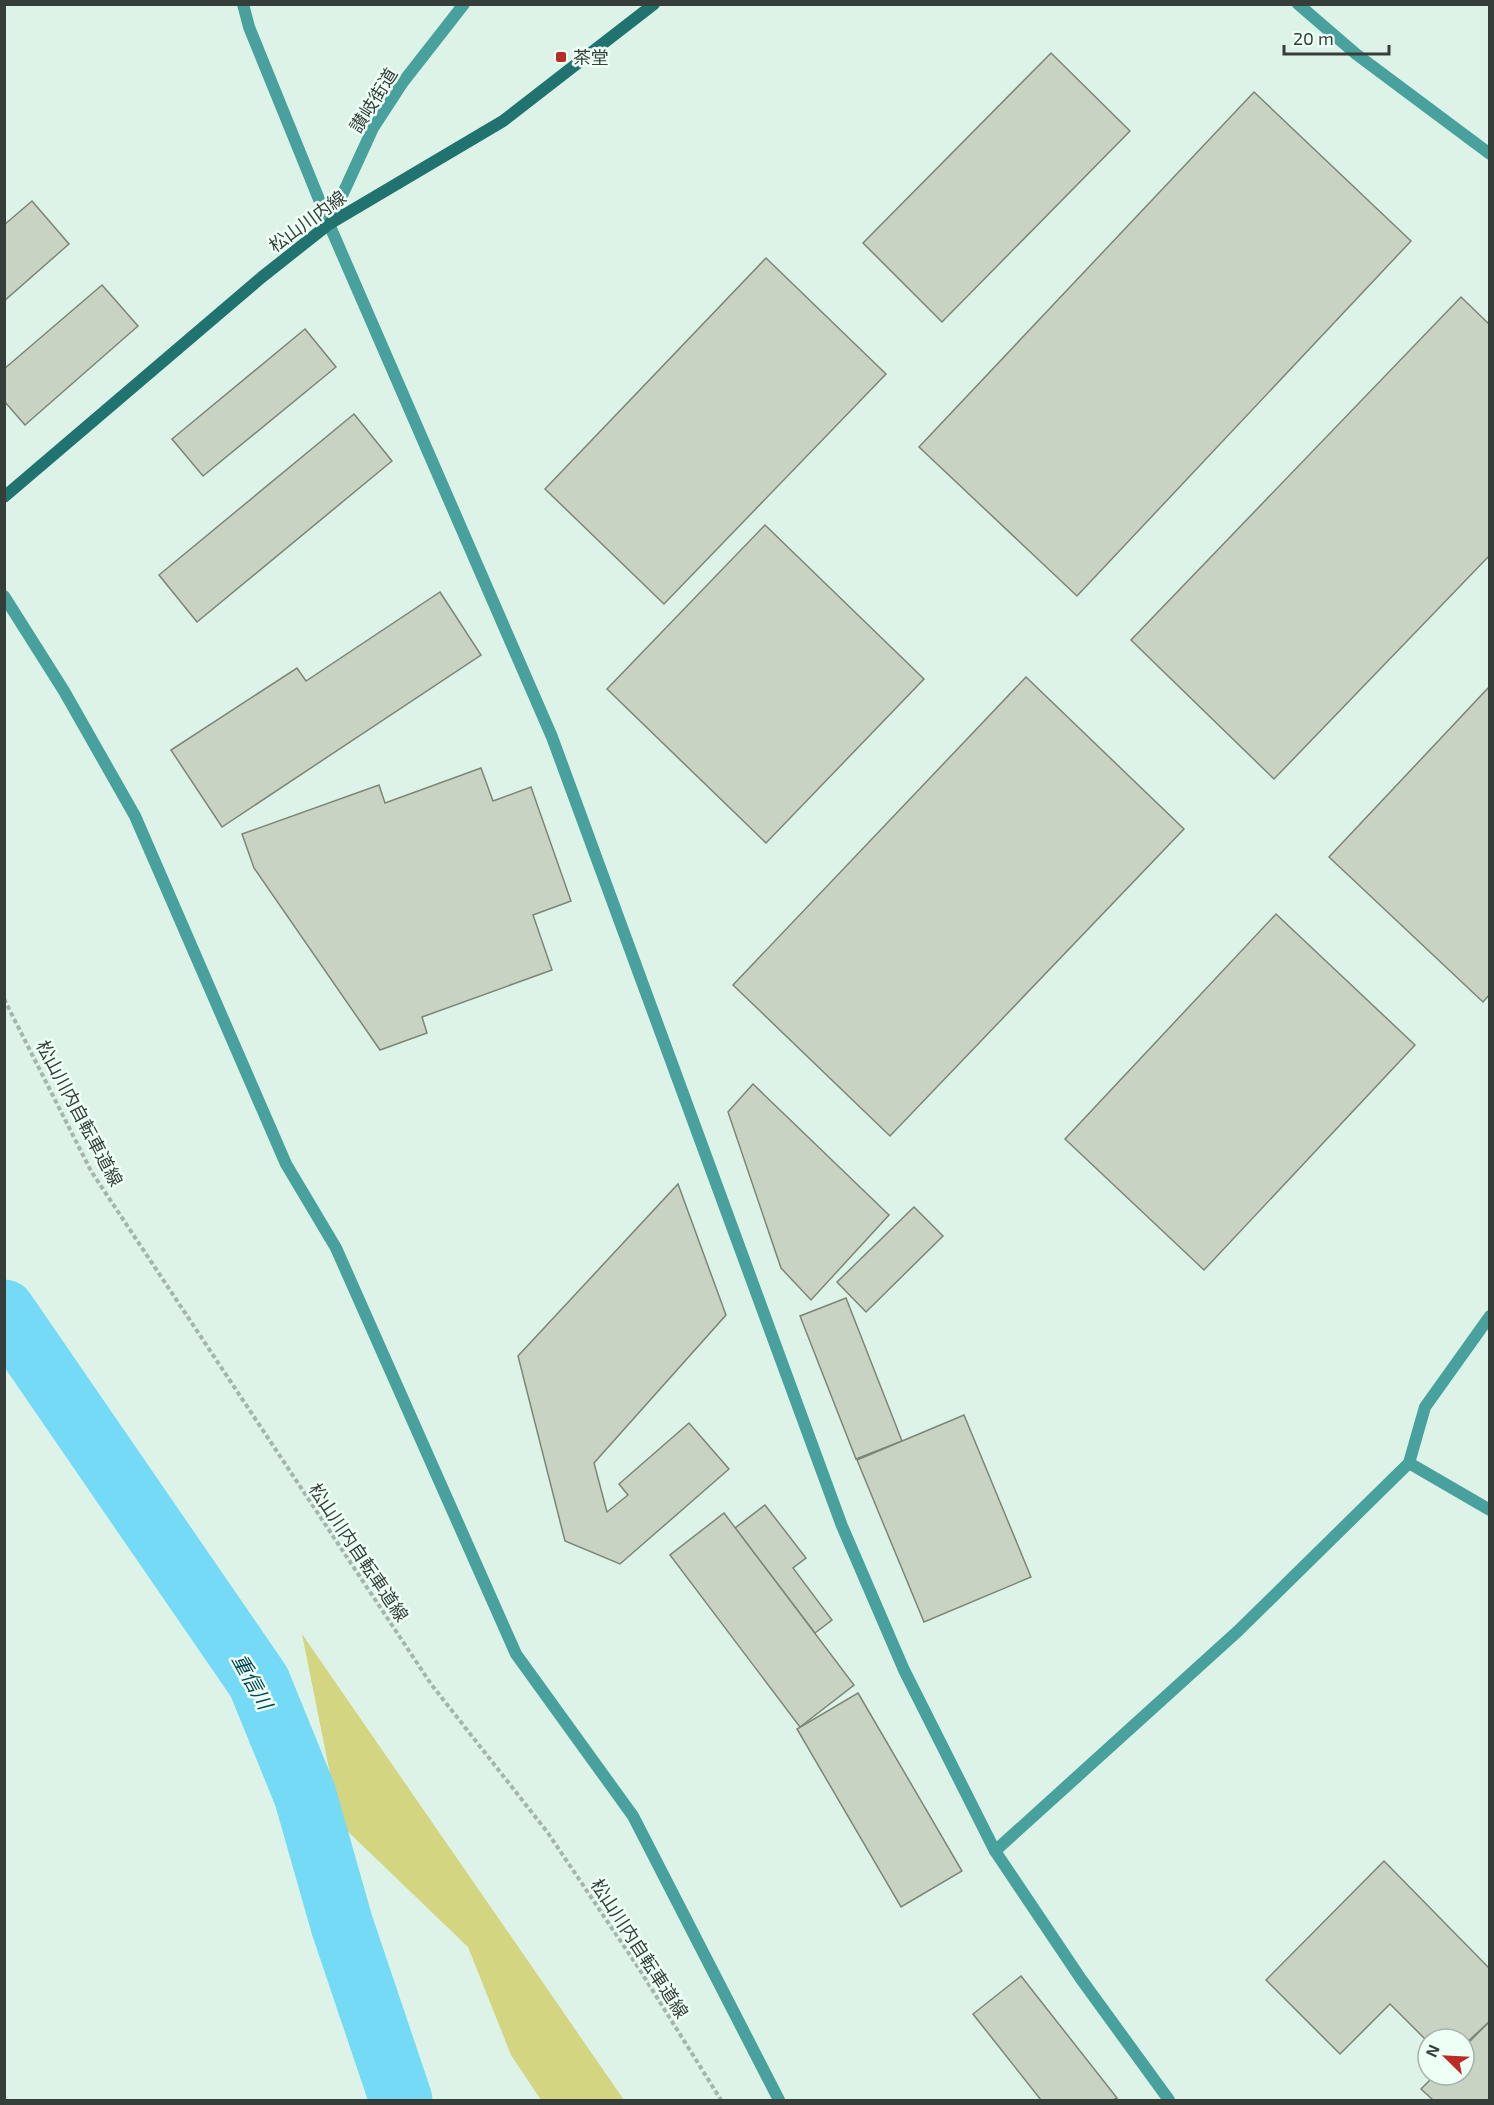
<svg xmlns="http://www.w3.org/2000/svg" width="1494" height="2105" font-family="'Exo 2','Noto Sans JP',sans-serif">
  <rect width="100%" height="100%" fill="#def3e8"/>
  <polygon fill="#d3d580" points="302,1634 624,2100 541,2100 511,2055 468,1947 340,1824"/>
  <g fill="none" stroke-linecap="round" stroke-linejoin="round">
    <polyline stroke="#75daf6" stroke-width="63" points="4,1311 259,1682 305,1795 342,1925 401,2100"/>
  </g>
  <g fill="#c8d3c3" stroke="#7b8677" stroke-width="1.5">
    <polygon points="1051,53 1130,131 942,322 863,243"/>
    <polygon points="1254,92 1411,241 1077,596 919,447"/>
    <polygon points="32,201 69,244 4,301 4,225"/>
    <polygon points="766,258 886,374 664,604 545,489"/>
    <polygon points="102,285 138,326 25,425 4,401 4,369"/>
    <polygon points="1461,297 1490,325 1490,555 1274,779 1131,640"/>
    <polygon points="305,329 336,367 203,476 172,439"/>
    <polygon points="354,414 392,461 197,622 159,575"/>
    <polygon points="765,525 924,679 766,843 607,689"/>
    <polygon points="440,592 481,655 222,827 171,750 297,668 306,681"/>
    <polygon points="1026,677 1184,829 890,1136 733,985"/>
    <polygon points="1490,686 1490,994 1483,1002 1329,857"/>
    <polygon points="481,768 493,801 531,787 571,901 533,915 552,970 422,1017 427,1033 380,1050 254,868 242,834 379,785 385,803"/>
    <polygon points="1276,914 1415,1045 1204,1270 1065,1139"/>
    <polygon points="753,1084 889,1215 811,1300 781,1268 728,1112"/>
    <polygon points="678,1184 726,1315 594,1463 607,1512 628,1495 619,1484 689,1423 729,1469 620,1564 565,1541 518,1356"/>
    <polygon points="914,1207 943,1236 866,1312 837,1282"/>
    <polygon points="846,1298 902,1441 856,1459 800,1316"/>
    <polygon points="964,1415 1031,1577 924,1622 857,1460"/>
    <polygon points="765,1505 806,1558 793,1568 832,1620 815,1633 735,1528"/>
    <polygon points="724,1513 854,1685 800,1727 670,1555"/>
    <polygon points="858,1693 962,1871 901,1907 797,1729"/>
    <polygon points="1384,1861 1490,1969 1490,2021 1464,2045 1464,2039 1428,2039 1428,2042 1390,2004 1340,2054 1266,1980"/>
    <polygon points="1021,1976 1117,2098 1113,2100 1041,2100 973,2014"/>
    <polygon points="1490,2021 1490,2100 1433,2100 1421,2089 1435,2075 1464,2075 1464,2047"/>
  </g>
  <g fill="none" stroke-linecap="round" stroke-linejoin="round">
    <polyline stroke="#a4b5ac" stroke-width="4" stroke-dasharray="4.5 3" stroke-linecap="butt" points="4,999 91,1171 431,1684 548,1833 638,1967 721,2100"/>
    <g stroke="#49a19d" stroke-width="12">
      <polyline points="1298,4 1356,54 1490,154"/>
      <polyline points="329,224 373,128 403,82 464,4"/>
      <polyline points="4,596 64,691 135,816 286,1164 336,1248 516,1654 633,1816 779,2100"/>
      <polyline points="1409,1463 1490,1510"/>
      <polyline points="995,1851 1238,1631 1409,1463 1425,1407 1490,1316"/>
    </g>
    <polyline stroke="#49a19d" stroke-width="12" points="243,4 249,27 329,224 552,737 842,1526 904,1670 995,1851 1081,1979 1169,2100"/>
    <polyline stroke="#217370" stroke-width="12" points="4,497 262,277 329,224 503,121 654,4"/>
  </g>
  <rect fill="#ba2c25" stroke="#eefff6" stroke-width="2" x="555" y="51" width="12" height="12" rx="3"/>
  <g text-anchor="middle" dominant-baseline="central" stroke-width="5" stroke-linejoin="round" paint-order="stroke">
    <g font-size="18" fill="#363e3a" stroke="#eefff6" text-anchor="start">
      <text x="573" y="57">茶堂</text>
    </g>
    <g font-size="18" fill="#363e3a" stroke="#eefff6">
      <text transform="translate(373 100) rotate(-58)">讃岐街道</text>
      <text transform="translate(307 221) rotate(-36)">松山川内線</text>
      <text transform="translate(80 1113) rotate(62)">松山川内自転車道線</text>
      <text transform="translate(359 1552) rotate(56)">松山川内自転車道線</text>
      <text transform="translate(640 1948) rotate(57)">松山川内自転車道線</text>
    </g>
    <g font-size="20" font-style="italic" fill="#074655" stroke="#eefff6">
      <text transform="translate(253 1681) rotate(61)">重信川</text>
    </g>
  </g>
  <rect width="1494" height="2105" fill="none" stroke="#363e3a" stroke-width="12"/>
  <g transform="translate(1446 2057) rotate(294)"><circle r="28" fill="#eefff6" stroke="#a4b2ab" stroke-width="1.5"/>
  <path d="M0-4.5L10 22L0 15L-10 22Z" fill="#ba2c25"/>
  <text y="-9" font-size="16" font-weight="bold" text-anchor="middle" fill="#363e3a">N</text>
  </g>
  <path d="M1284 45v9h105v-9" fill="none" stroke="#363e3a" stroke-width="3"/>
  <text x="1293" y="45" font-size="18" fill="#363e3a" stroke="#eefff6" stroke-width="4.5" paint-order="stroke">20 m</text>
</svg>
